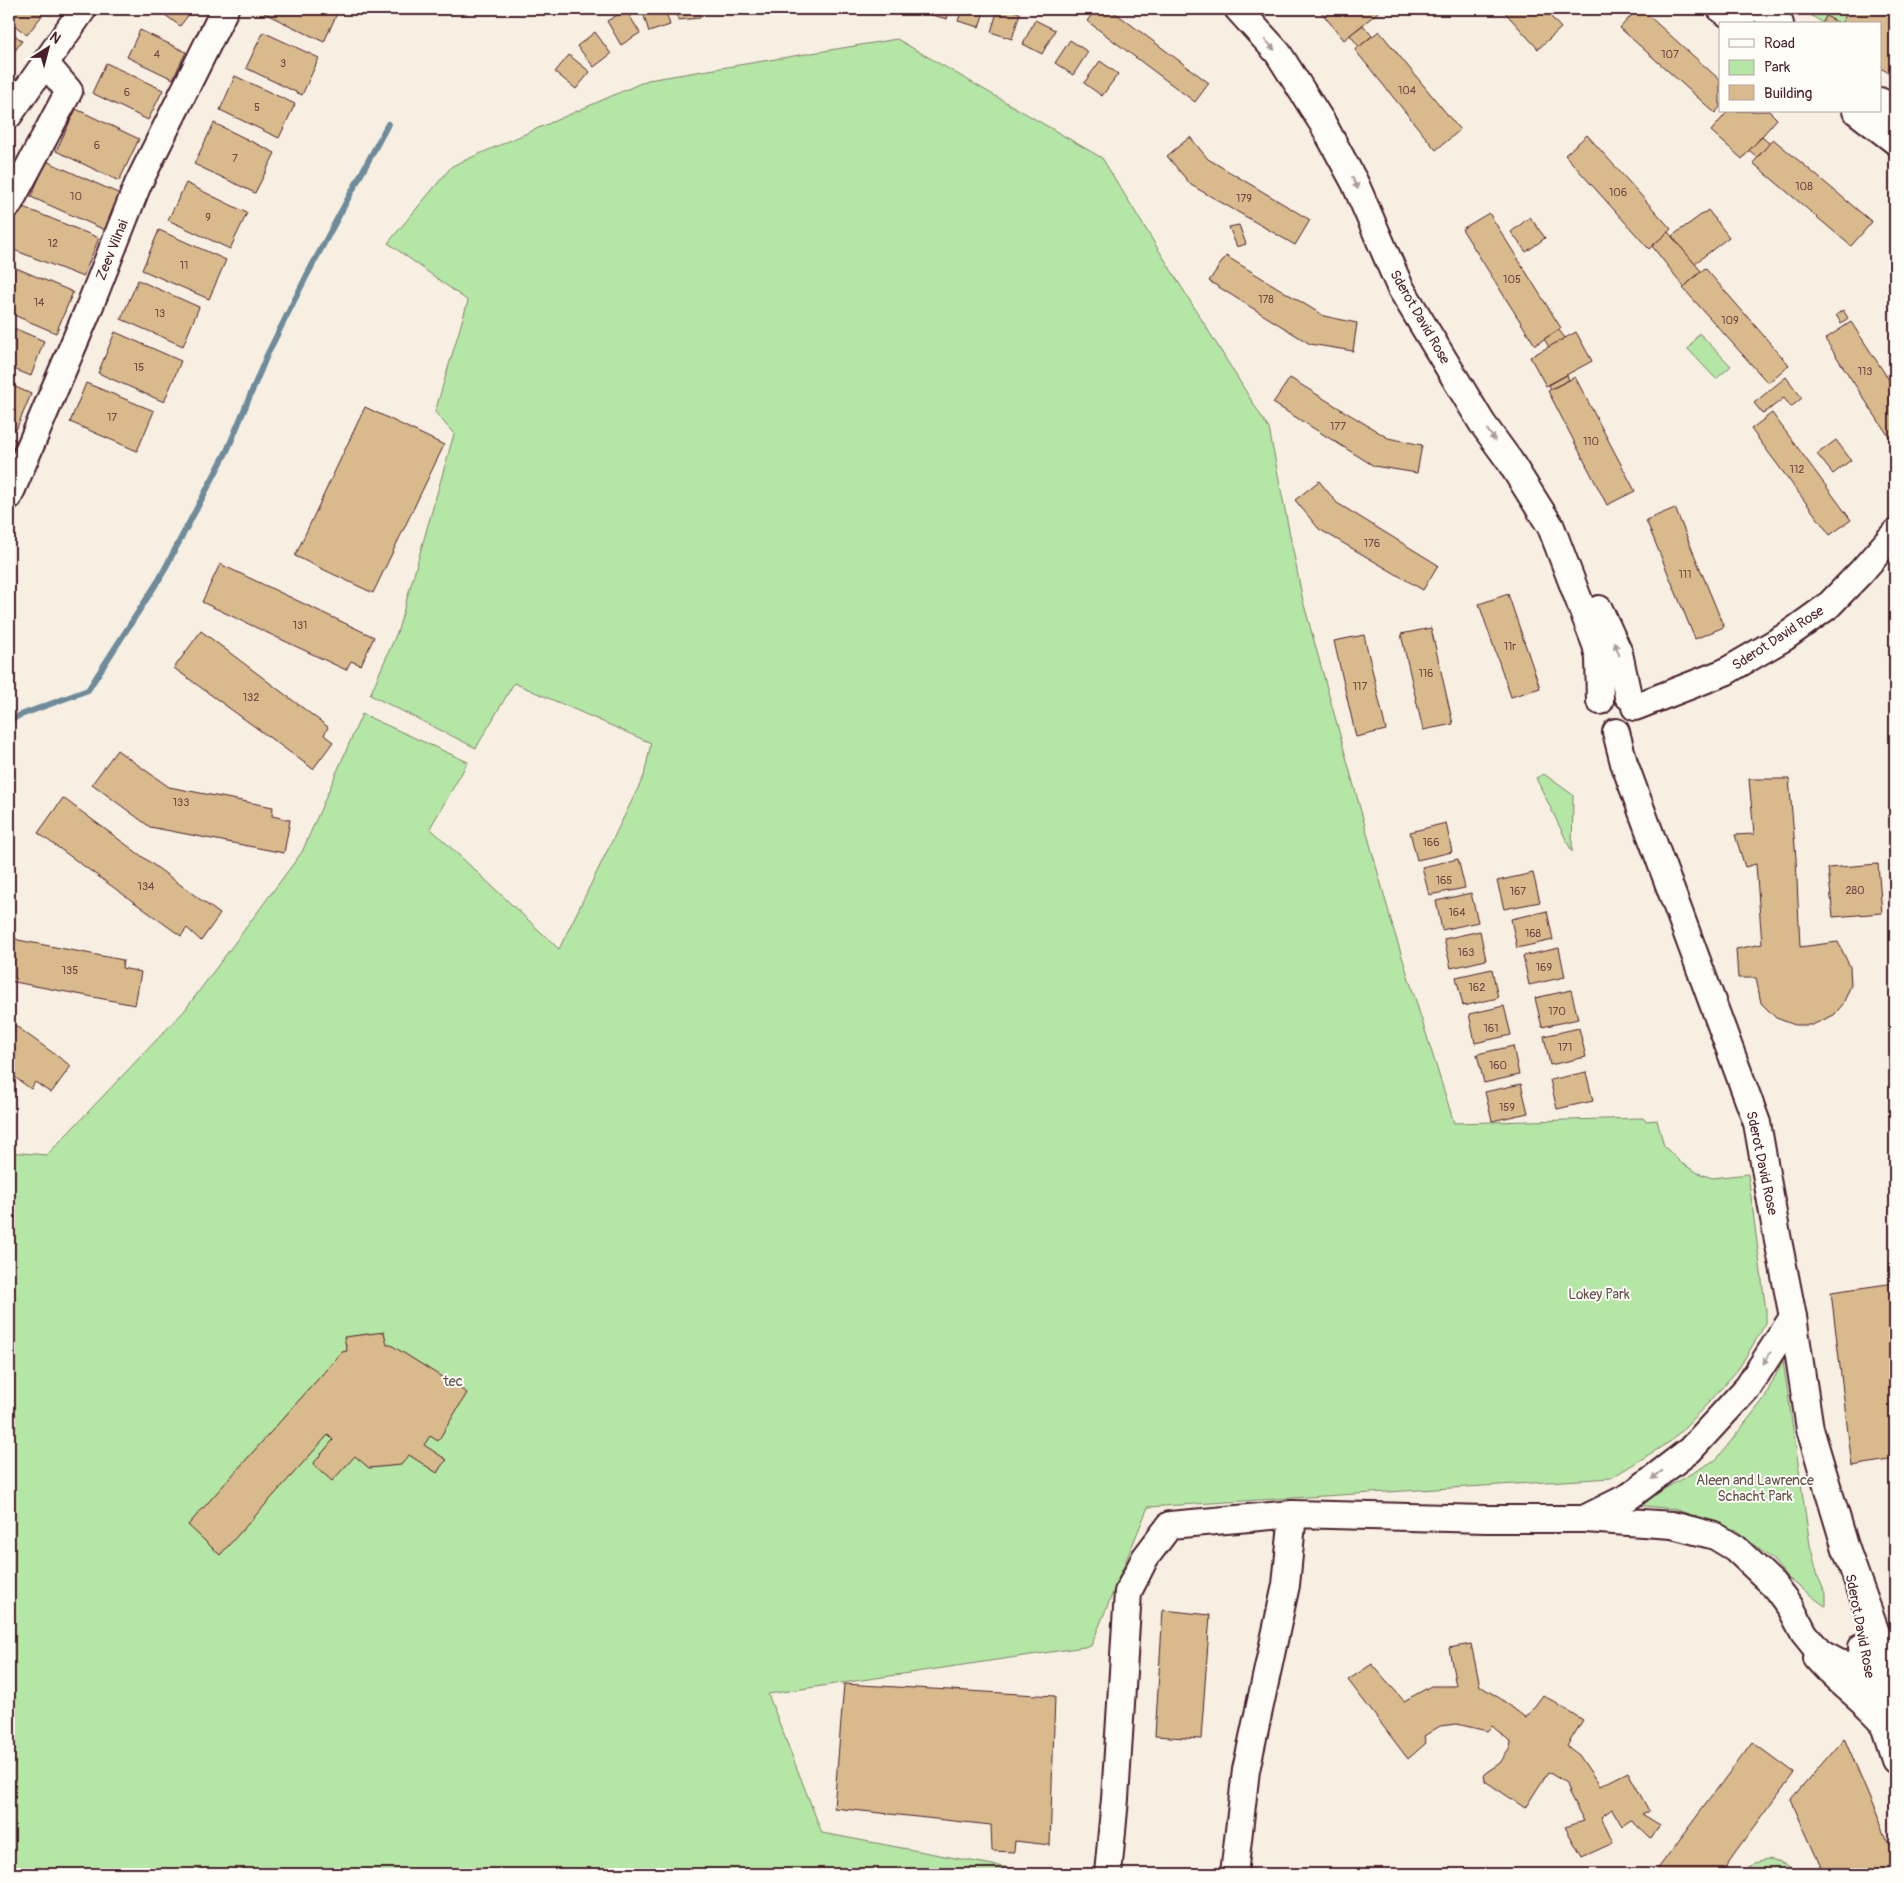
<svg xmlns="http://www.w3.org/2000/svg" width="1904" height="1883" font-family="Pangolin,sans-serif">
  <rect width="100%" height="100%" fill="#f6efe2"/>
  <filter id="ink" filterUnits="userSpaceOnUse"><feTurbulence type="fractalNoise" baseFrequency=".02" numOctaves="2"/><feDisplacementMap in="SourceGraphic" scale="10" xChannelSelector="R" yChannelSelector="G"/><feConvolveMatrix kernelMatrix="1 2 1 2 8 2 1 2 1" color-interpolation-filters="sRGB"/></filter>
  <g filter="url(#ink)">
    <g fill="#b4e6a6" stroke="#7f8268">
      <polygon points="1802,9 1895,9 1895,62 1880,54 1880,24 1824,24"/>
      <polygon points="897,39 1102,158 1269,429 1303,601 1394,931 1454,1123 1643,1118 1646,1121 1657,1120 1664,1146 1681,1163 1698,1173 1712,1178 1748,1174 1766,1311 1766,1323 1739,1368 1712,1399 1671,1441 1611,1478 1148,1507 1091,1646 768,1694 822,1833 1041,1874 9,1874 9,1152 47,1155 185,1010 302,852 362,714 468,762 430,828 559,949 644,776 651,743 514,683 476,748 370,695 398,630 454,434 435,412 468,301 388,243 452,166 648,80"/>
      <polygon points="1699,333 1731,366 1716,379 1688,349"/>
      <polygon points="1544,774 1573,795 1572,852 1536,778"/>
      <polygon points="1783,1360 1810,1545 1818,1577 1826,1593 1826,1607 1787,1577 1773,1560 1736,1530 1674,1509 1636,1505 1717,1459 1764,1399"/>
      <path d="M 1768,1860 C 1779,1862 1790,1864 1797,1874 L 1740,1874 L 1754,1863 Z"/>
    </g>
    <g fill="none" stroke-linecap="round" stroke-linejoin="round">
      <polyline stroke="#6e8b9b" stroke-width="6" points="9,722 18,716 88,690 160,578 227,451 267,355 306,277 388,124"/>
    </g>
    <g fill="#d9ba8d" stroke="#4a1f2b">
      <polygon points="9,9 47,9 27,35 9,21"/>
      <polygon points="157,9 193,9 180,26"/>
      <polygon points="266,9 339,9 324,42 264,13"/>
      <polygon points="642,9 665,9 670,25 649,32"/>
      <polygon points="677,9 699,9 700,18 678,20"/>
      <polygon points="927,9 950,9 947,19 925,13"/>
      <polygon points="962,9 985,9 979,27 958,21"/>
      <polygon points="998,9 1007,9 1020,13 1012,39 991,32"/>
      <polygon points="1096,9 1110,9 1209,83 1195,102 1087,21"/>
      <polygon points="1324,9 1382,9 1344,40 1321,12"/>
      <polygon points="1502,9 1544,9 1561,28 1538,49"/>
      <polygon points="1637,9 1641,9 1720,80 1720,107 1715,113 1620,28"/>
      <polygon points="1849,9 1895,9 1895,76 1880,68 1880,24 1841,24"/>
      <polygon points="626,10 640,33 621,45 607,21"/>
      <polygon points="1826,16 1841,24 1822,24"/>
      <polygon points="1035,20 1055,30 1042,54 1023,44"/>
      <polygon points="1363,25 1372,36 1359,47 1350,35"/>
      <polygon points="9,30 22,41 9,59"/>
      <polygon points="140,30 186,52 173,79 127,57"/>
      <polygon points="1379,31 1460,130 1436,150 1355,50"/>
      <polygon points="263,32 319,58 302,95 246,68"/>
      <polygon points="595,32 611,54 594,67 577,46"/>
      <polygon points="1070,40 1088,52 1073,75 1055,63"/>
      <polygon points="569,55 590,72 576,89 555,72"/>
      <polygon points="1100,61 1118,74 1102,96 1084,83"/>
      <polygon points="106,63 163,90 148,120 92,93"/>
      <polygon points="235,76 295,104 279,138 220,110"/>
      <polygon points="76,109 139,139 119,181 56,151"/>
      <polygon points="1728,111 1769,111 1777,119 1742,159 1711,131"/>
      <polygon points="214,123 275,153 255,193 194,164"/>
      <polygon points="1587,135 1671,229 1649,249 1565,155"/>
      <polygon points="1190,137 1208,159 1310,220 1295,245 1191,185 1167,156"/>
      <polygon points="1762,137 1770,144 1757,157 1749,150"/>
      <polygon points="1773,139 1872,222 1851,246 1753,163"/>
      <polygon points="46,161 120,194 105,230 31,197"/>
      <polygon points="186,183 247,213 230,249 168,220"/>
      <polygon points="18,205 99,238 83,277 9,248 9,229"/>
      <polygon points="1708,210 1729,237 1694,264 1672,236"/>
      <polygon points="1489,213 1561,328 1535,345 1462,229"/>
      <polygon points="1530,217 1545,238 1526,252 1511,232"/>
      <polygon points="1239,225 1246,244 1237,247 1229,227"/>
      <polygon points="159,230 226,260 209,299 142,270"/>
      <polygon points="1668,232 1701,271 1684,287 1652,246"/>
      <polygon points="1226,256 1324,316 1357,323 1353,351 1310,344 1209,281"/>
      <polygon points="9,265 73,292 56,333 9,313"/>
      <polygon points="1705,268 1789,365 1768,383 1683,288"/>
      <polygon points="138,280 199,307 183,346 121,319"/>
      <polygon points="1843,310 1848,318 1841,323 1836,315"/>
      <polygon points="1851,322 1895,389 1895,446 1825,339"/>
      <polygon points="9,326 44,341 31,376 9,367"/>
      <polygon points="1559,330 1565,338 1549,347 1544,339"/>
      <polygon points="115,332 181,361 164,402 98,373"/>
      <polygon points="1576,332 1592,361 1546,386 1530,357"/>
      <polygon points="1567,375 1569,380 1551,389 1549,385"/>
      <polygon points="1575,377 1635,491 1607,505 1548,391"/>
      <polygon points="1786,377 1802,398 1791,407 1784,398 1763,414 1754,403"/>
      <polygon points="1290,378 1388,438 1422,445 1417,473 1374,466 1273,403"/>
      <polygon points="86,383 154,411 137,451 70,422"/>
      <polygon points="9,384 31,394 16,430 9,427"/>
      <polygon points="365,407 444,445 373,593 295,556"/>
      <polygon points="1772,413 1851,520 1830,535 1751,429"/>
      <polygon points="9,437 16,440 9,458"/>
      <polygon points="1836,440 1851,460 1833,474 1817,454"/>
      <polygon points="1319,481 1337,503 1438,565 1423,590 1319,529 1295,500"/>
      <polygon points="1675,508 1724,627 1695,639 1646,520"/>
      <polygon points="220,564 374,637 361,665 351,661 346,670 202,602"/>
      <polygon points="1508,594 1540,688 1511,697 1479,604"/>
      <polygon points="1431,628 1453,724 1423,730 1401,634"/>
      <polygon points="201,631 328,727 324,735 333,742 313,769 174,668"/>
      <polygon points="1364,635 1386,730 1356,737 1334,641"/>
      <polygon points="117,750 169,787 273,807 272,816 290,820 284,853 150,827 92,784"/>
      <polygon points="1749,779 1789,779 1796,858 1800,947 1838,942 1850,967 1851,985 1843,1004 1834,1015 1812,1025 1795,1025 1776,1018 1761,1003 1756,978 1738,978 1736,949 1762,944 1756,864 1745,867 1735,835 1754,834"/>
      <polygon points="63,798 220,914 201,941 187,928 181,936 38,833"/>
      <polygon points="1446,823 1452,852 1417,860 1410,832"/>
      <polygon points="1458,859 1465,888 1429,895 1422,867"/>
      <polygon points="1878,864 1882,913 1833,917 1828,868"/>
      <polygon points="1533,873 1540,902 1504,909 1497,881"/>
      <polygon points="1471,893 1478,922 1442,930 1436,901"/>
      <polygon points="1547,911 1553,940 1517,948 1511,919"/>
      <polygon points="1480,931 1486,960 1451,968 1444,939"/>
      <polygon points="9,933 18,940 123,960 122,968 141,972 135,1005 9,981"/>
      <polygon points="1559,948 1565,977 1529,985 1523,956"/>
      <polygon points="1492,969 1498,998 1463,1006 1456,977"/>
      <polygon points="1571,990 1578,1019 1542,1027 1535,998"/>
      <polygon points="1504,1006 1511,1035 1475,1043 1469,1014"/>
      <polygon points="9,1021 71,1066 51,1093 35,1082 31,1089 9,1073"/>
      <polygon points="1579,1028 1586,1057 1550,1065 1544,1036"/>
      <polygon points="1513,1046 1519,1075 1484,1083 1477,1054"/>
      <polygon points="1586,1072 1593,1101 1557,1109 1550,1080"/>
      <polygon points="1521,1084 1528,1113 1492,1121 1485,1092"/>
      <polygon points="1895,1283 1895,1459 1852,1466 1831,1292"/>
      <polygon points="384,1332 387,1345 391,1345 467,1393 438,1441 430,1436 424,1445 447,1460 442,1465 437,1473 409,1455 401,1465 369,1468 355,1456 332,1481 313,1464 333,1440 328,1435 220,1555 188,1525 342,1352 347,1351 344,1337"/>
      <polygon points="1163,1610 1210,1615 1201,1739 1155,1736"/>
      <polygon points="1471,1644 1480,1686 1501,1699 1526,1718 1543,1695 1583,1720 1567,1746 1579,1755 1600,1786 1628,1772 1649,1811 1642,1814 1660,1825 1651,1839 1631,1820 1622,1826 1612,1809 1601,1817 1613,1843 1582,1857 1565,1827 1584,1821 1569,1793 1566,1783 1548,1772 1525,1808 1485,1781 1484,1774 1500,1763 1510,1748 1511,1742 1492,1726 1487,1731 1457,1724 1440,1726 1424,1736 1426,1743 1408,1759 1348,1680 1372,1664 1404,1701 1431,1686 1456,1686 1449,1648"/>
      <polygon points="844,1684 1055,1696 1050,1845 1015,1841 1014,1852 992,1851 991,1825 834,1808"/>
      <polygon points="1844,1738 1895,1858 1895,1874 1824,1874 1791,1800"/>
      <polygon points="1752,1742 1794,1773 1720,1874 1654,1874"/>
    </g>
    <g fill="none" stroke-linecap="round" stroke-linejoin="round">
      <defs>
        <g id="minor">
          <polyline points="1238,9 1278,53 1323,124 1355,183 1400,287 1482,423 1509,460 1551,527 1596,645 1599,658 1600,701"/>
          <polyline points="1721,9 1742,24"/>
          <polyline points="1761,9 1780,24"/>
          <polyline points="1880,101 1895,112"/>
          <polyline points="1856,111 1895,141"/>
          <polyline points="9,115 83,9"/>
          <polyline points="9,204 69,91 45,63"/>
          <polyline points="9,496 87,313 138,184 225,9"/>
          <polyline points="1599,609 1619,653 1628,696"/>
          <polyline points="1635,707 1725,672 1785,637 1828,606 1861,572 1895,533"/>
          <polyline points="1616,732 1624,763 1648,828 1757,1123 1776,1230 1793,1317 1810,1429 1846,1549 1875,1629 1895,1696"/>
          <polyline points="1586,1518 1630,1496 1690,1450 1748,1387 1793,1317"/>
          <polyline points="1862,1647 1864,1663 1895,1759"/>
          <path d="M 1817,1658 C 1836,1681 1861,1697 1881,1719"/>
          <polyline points="1108,1874 1115,1799 1128,1592 1145,1558 1170,1525 1293,1514"/>
          <polyline points="1234,1874 1246,1770 1286,1585 1293,1514 1486,1519 1585,1519 1672,1525 1715,1536 1735,1548 1773,1584 1791,1608 1804,1633 1820,1653 1839,1663 1848,1665 1884,1660"/>
        </g>
      </defs>
      <use href="#minor" stroke="#4a1f2b" stroke-width="30"/>
      <use href="#minor" stroke="#fdfcf7" stroke-width="26"/>
    </g>
    <defs><path id="oneway-solid" d="M-6-.8H1V-3.2L6.5 0L1 3.2V.8H-6Z" transform="scale(1.25)"/></defs>
    <g fill="#ac999b">
      <use href="#oneway-solid" transform="translate(1270 45) rotate(48)"/>
      <use href="#oneway-solid" transform="translate(1355 183) rotate(65)"/>
      <use href="#oneway-solid" transform="translate(1491 435) rotate(55)"/>
      <use href="#oneway-solid" transform="translate(1617 649) rotate(-110)"/>
      <use href="#oneway-solid" transform="translate(1767 1358) rotate(123)"/>
      <use href="#oneway-solid" transform="translate(1657 1475) rotate(142)"/>
    </g>
  </g>
  <g text-anchor="middle" dominant-baseline="central" stroke-width="4" stroke-linejoin="round" paint-order="stroke">
    <g font-size="11" fill="#6e4644">
      <text x="157" y="54">4</text>
      <text x="1670" y="54">107</text>
      <text x="283" y="63">3</text>
      <text x="1407" y="90">104</text>
      <text x="127" y="92">6</text>
      <text x="257" y="107">5</text>
      <text x="97" y="145">6</text>
      <text x="235" y="158">7</text>
      <text x="1804" y="186">108</text>
      <text x="1618" y="192">106</text>
      <text x="76" y="196">10</text>
      <text x="1244" y="198">179</text>
      <text x="208" y="217">9</text>
      <text x="53" y="243">12</text>
      <text x="184" y="265">11</text>
      <text x="1512" y="279">105</text>
      <text x="1266" y="299">178</text>
      <text x="39" y="302">14</text>
      <text x="160" y="313">13</text>
      <text x="1730" y="320">109</text>
      <text x="139" y="367">15</text>
      <text x="1865" y="371">113</text>
      <text x="112" y="417">17</text>
      <text x="1338" y="426">177</text>
      <text x="1591" y="441">110</text>
      <text x="1797" y="469">112</text>
      <text x="1372" y="543">176</text>
      <text x="1685" y="574">111</text>
      <text x="300" y="625">131</text>
      <text x="1510" y="646">11r</text>
      <text x="1426" y="673">116</text>
      <text x="1360" y="686">117</text>
      <text x="251" y="697">132</text>
      <text x="181" y="802">133</text>
      <text x="1431" y="842">166</text>
      <text x="1444" y="880">165</text>
      <text x="146" y="886">134</text>
      <text x="1855" y="890">280</text>
      <text x="1518" y="891">167</text>
      <text x="1457" y="912">164</text>
      <text x="1533" y="933">168</text>
      <text x="1466" y="952">163</text>
      <text x="1544" y="967">169</text>
      <text x="70" y="970">135</text>
      <text x="1477" y="987">162</text>
      <text x="1557" y="1011">170</text>
      <text x="1491" y="1028">161</text>
      <text x="1565" y="1047">171</text>
      <text x="1498" y="1065">160</text>
      <text x="1507" y="1107">159</text>
    </g>
    <g font-size="14" fill="#4a1f2b" stroke="#fdfcf7">
      <text transform="translate(112 250) rotate(-68)">Zeev Vilnai</text>
      <text transform="translate(1420 317) rotate(60)">Sderot David Rose</text>
      <text transform="translate(1778 638) rotate(-33)">Sderot David Rose</text>
      <text transform="translate(1762 1163) rotate(78)">Sderot David Rose</text>
      <text transform="translate(1860 1626) rotate(79)">Sderot David Rose</text>
    </g>
    <g font-size="14" fill="#64514a" stroke="#fdfcf7">
      <text x="1599" y="1294">Lokey Park</text>
      <text x="453" y="1381">tec</text>
      <text x="1755" y="1480">Aleen and Lawrence<tspan x="1755" dy="16">Schacht Park</tspan></text>
    </g>
  </g>
  <rect width="1904" height="1883" fill="none" stroke="#fdfcf7" stroke-width="30"/>
  <rect x="15" y="15" width="1874" height="1853" fill="none" stroke="#4a1f2b" stroke-width="2" filter="url(#ink)"/>
  <rect x="1719" y="22" width="162" height="90" fill="#fdfcf7" stroke="#b5a4a5"/>
  <rect x="1729" y="39" width="25" height="8" fill="#fdfcf7" stroke="#b5a4a5"/>
  <text x="1764" y="48" font-size="15" fill="#4a1f2b">Road</text>
  <rect x="1729" y="60" width="25" height="15" fill="#b4e6a6" stroke="#b5a4a5"/>
  <text x="1764" y="72" font-size="15" fill="#4a1f2b">Park</text>
  <rect x="1729" y="85" width="25" height="15" fill="#d9ba8d" stroke="#b5a4a5"/>
  <text x="1764" y="98" font-size="15" fill="#4a1f2b">Building</text>
  <g transform="translate(48 48) rotate(36)" stroke="#fdfcf7" stroke-width="4" paint-order="stroke">
  <path d="M0-4L9 19L0 12L-9 19Z" fill="#4a1f2b"/>
  <text y="-8" font-size="14" font-weight="bold" text-anchor="middle" fill="#4a1f2b">N</text>
  </g>
</svg>
